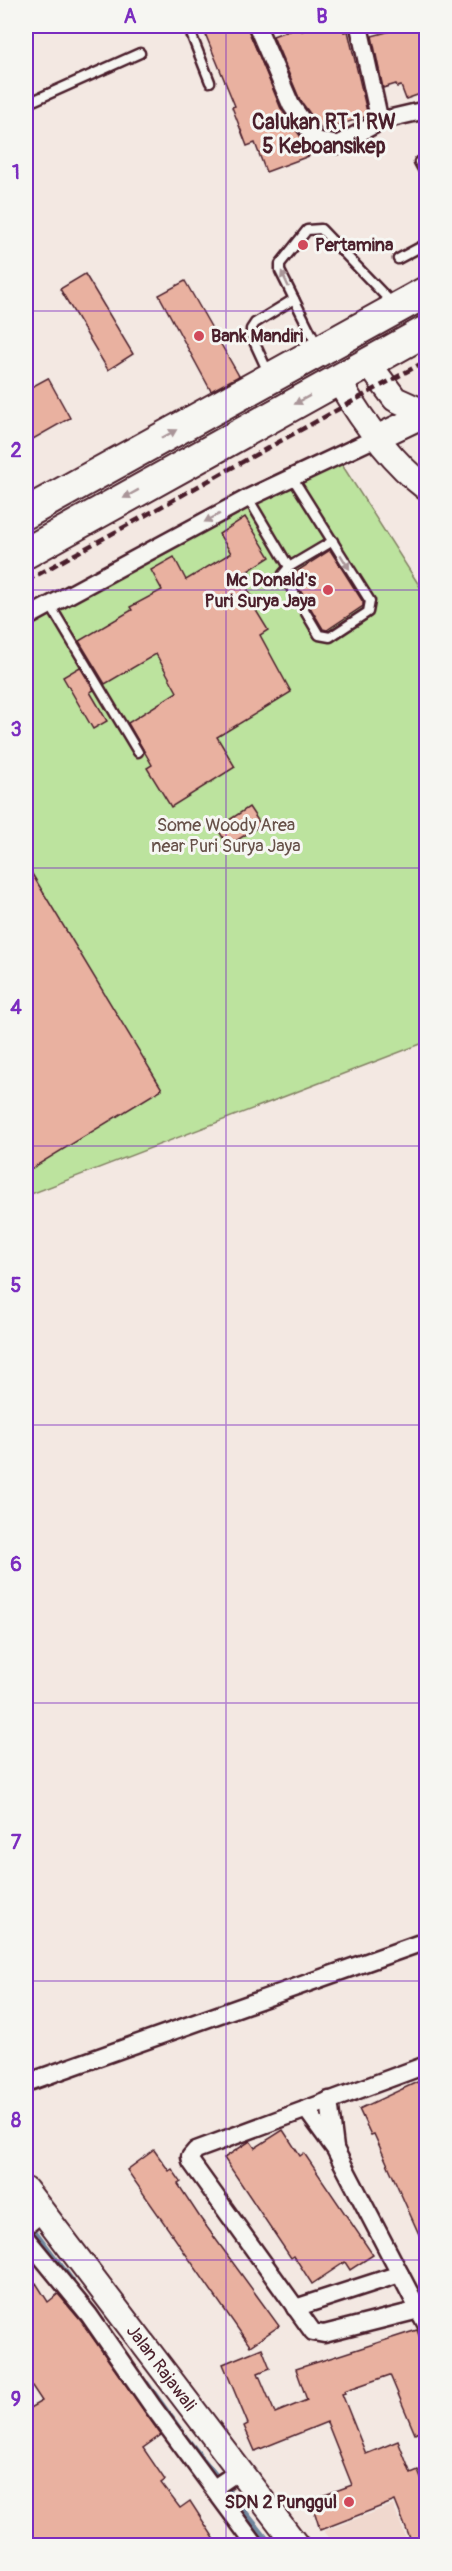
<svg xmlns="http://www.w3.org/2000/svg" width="452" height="2571" font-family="Pangolin,sans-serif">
  <rect width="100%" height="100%" fill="#f3e8e2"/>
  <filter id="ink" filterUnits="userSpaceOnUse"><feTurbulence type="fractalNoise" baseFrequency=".0167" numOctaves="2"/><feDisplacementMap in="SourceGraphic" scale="12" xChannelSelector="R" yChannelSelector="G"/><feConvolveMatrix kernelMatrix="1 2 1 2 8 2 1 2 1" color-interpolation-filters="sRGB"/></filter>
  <g filter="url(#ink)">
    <polygon fill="#f0d8ce" points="393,2505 409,2545 335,2545 324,2531"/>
    <polygon fill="#bce39e" stroke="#838164" stroke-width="1.5" points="337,457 426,596 426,1042 26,1196 26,629"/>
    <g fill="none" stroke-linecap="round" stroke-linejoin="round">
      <g stroke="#6f879e" stroke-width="6">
        <polyline points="29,2224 72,2281"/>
        <polyline points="147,2384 185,2437 272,2546"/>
      </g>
    </g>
    <g fill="#e9b1a0" stroke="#4a1f2b" stroke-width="1.5">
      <polygon points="202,26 247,26 281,109 301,137 309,156 266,172 255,143 247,146 232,107 235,106"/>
      <polygon points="300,26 302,31 314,26 342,26 344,32 348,31 368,116 322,130 300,100 273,36"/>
      <polygon points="409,26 426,26 426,92 406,99 401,86 397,87 396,84 383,88 372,36"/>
      <polygon points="85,274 133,354 108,370 60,289"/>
      <polygon points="185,281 239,376 211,391 159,295"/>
      <polygon points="48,378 70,418 26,443 26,390"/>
      <polygon points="245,517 270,557 240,576 255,602 252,604 268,630 260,635 291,692 217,737 235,767 171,807 147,768 152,765 128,723 177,692 156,654 105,684 79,641 132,610 130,607 162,590 151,570 174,557 186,580 231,553 219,534"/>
      <polygon points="330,550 363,602 363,606 327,630 323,629 291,575"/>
      <polygon points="80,667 94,690 90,692 107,721 93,729 63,677"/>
      <polygon points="249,807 261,825 228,846 217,828"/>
      <polygon points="26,864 162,1089 26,1172"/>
      <polygon points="426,2078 426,2250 374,2134 371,2135 359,2109"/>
      <polygon points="283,2130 300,2156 304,2153 373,2255 350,2270 345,2262 312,2284 294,2256 291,2258 224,2158 250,2141 255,2148"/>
      <polygon points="154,2150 169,2171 172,2169 181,2182 178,2184 201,2219 279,2326 250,2346 127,2170"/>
      <polygon points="36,2283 48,2302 58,2294 81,2321 161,2435 143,2448 165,2480 161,2483 180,2508 190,2501 219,2546 26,2546 26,2410 42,2401 26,2377 26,2290"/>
      <polygon points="417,2330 426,2354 426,2428 415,2434 390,2375 344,2391 345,2393 342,2394 366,2454 398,2441 411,2474 418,2471 426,2491 426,2546 413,2546 395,2501 320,2530 311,2500 352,2485 327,2422 255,2451 244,2426 248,2424 223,2364 262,2348 270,2368 258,2373 275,2413 307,2400 296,2369"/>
    </g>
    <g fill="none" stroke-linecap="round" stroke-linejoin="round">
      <defs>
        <g id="lane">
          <polyline points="188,26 210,82"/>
          <polyline points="26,104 140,53"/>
          <polyline points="419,162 426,175"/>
          <polyline points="398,259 426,244"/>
          <polyline points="317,345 280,271 280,264 307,230 321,229 392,303"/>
          <polyline points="268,372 251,335 251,329 255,323 294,299"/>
          <polyline points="248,498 289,567 283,574 319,635 330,637 368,612 370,601 292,477"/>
          <polyline points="289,567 333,541"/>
          <polyline points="50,605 138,752"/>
        </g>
        <g id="street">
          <polyline points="257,26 291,105 316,140 337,145 383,120 426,110"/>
          <polyline points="359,26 378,113 383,120"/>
          <polyline points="26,618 248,498 378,437"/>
          <polyline points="26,2083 426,1941"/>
          <polyline points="329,2100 335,2148"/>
          <polyline points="306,2109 335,2149 426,2324"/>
          <polyline points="26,2226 43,2212"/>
          <polyline points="26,2238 89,2315 153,2407 256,2546"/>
          <polyline points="295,2308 400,2274"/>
          <polyline points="419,2310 324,2334 313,2332 191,2162 190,2157 196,2150 426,2065"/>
          <polyline points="214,2488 239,2471"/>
        </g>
        <g id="secondary">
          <polyline points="368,363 395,399 426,413"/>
          <path d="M 338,380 C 361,419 390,461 426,488"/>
          <polyline points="378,437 426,414"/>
          <polyline points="26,2190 297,2546"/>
        </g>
        <g id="highway">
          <polyline points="26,513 426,292"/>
          <polyline points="26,553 426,331"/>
        </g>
      </defs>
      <use href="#lane" stroke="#4a1f2b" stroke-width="13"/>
      <use href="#street" stroke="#4a1f2b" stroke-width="21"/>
      <use href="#secondary" stroke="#4a1f2b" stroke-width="28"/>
      <use href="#highway" stroke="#4a1f2b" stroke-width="34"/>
      <use href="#lane" stroke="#f6f6f2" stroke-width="8"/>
      <use href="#street" stroke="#f6f6f2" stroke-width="16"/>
      <use href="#secondary" stroke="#f6f6f2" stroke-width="24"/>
      <use href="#highway" stroke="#f6f6f2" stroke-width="30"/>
      <polyline stroke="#4a1f2b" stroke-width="4.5" stroke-dasharray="9 4.5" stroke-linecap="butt" points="26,581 426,361"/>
    </g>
    <defs><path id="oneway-solid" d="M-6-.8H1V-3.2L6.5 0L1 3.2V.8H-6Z" transform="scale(1.5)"/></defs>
    <g fill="#a99598">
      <use href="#oneway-solid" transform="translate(285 279) rotate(-115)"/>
      <use href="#oneway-solid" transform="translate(302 400) rotate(151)"/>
      <use href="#oneway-solid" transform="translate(169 434) rotate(-29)"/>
      <use href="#oneway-solid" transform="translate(131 494) rotate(151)"/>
      <use href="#oneway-solid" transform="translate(212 518) rotate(152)"/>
      <use href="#oneway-solid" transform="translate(345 562) rotate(58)"/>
    </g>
  </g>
  <path fill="none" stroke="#7b2cbf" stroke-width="1.5" stroke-opacity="0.55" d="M 226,26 L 226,2546M 26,311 L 426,311M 26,590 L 426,590M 26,868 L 426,868M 26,1146 L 426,1146M 26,1425 L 426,1425M 26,1703 L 426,1703M 26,1981 L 426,1981M 26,2260 L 426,2260"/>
  <g fill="#d1495b" stroke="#f6f6f2" stroke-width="2">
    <circle cx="303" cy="245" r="6"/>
    <circle cx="199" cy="336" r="6"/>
    <circle cx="328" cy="590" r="6"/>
    <circle cx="349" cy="2502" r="6"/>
  </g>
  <g text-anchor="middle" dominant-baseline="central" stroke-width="6" stroke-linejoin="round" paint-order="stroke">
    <g font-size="18" font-weight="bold" fill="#4a1f2b" stroke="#f6f6f2" text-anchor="start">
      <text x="315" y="245">Pertamina</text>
      <text x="211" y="336">Bank Mandiri</text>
      <text x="316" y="580" text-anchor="end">Mc Donald's<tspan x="316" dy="21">Puri Surya Jaya</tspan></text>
      <text x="337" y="2502" text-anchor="end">SDN 2 Punggul</text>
    </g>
    <g font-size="18" fill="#665048" stroke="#f6f6f2">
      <text x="226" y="825">Some Woody Area<tspan x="226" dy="21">near Puri Surya Jaya</tspan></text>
    </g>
    <g font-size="18" fill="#4a1f2b" stroke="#f6f6f2">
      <text transform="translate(161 2368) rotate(53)">Jalan Rajawali</text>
    </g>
    <g font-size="21" font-weight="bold" fill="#4a1f2b" stroke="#f6f6f2">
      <text x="324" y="122">Calukan RT 1 RW<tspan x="324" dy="24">5 Keboansikep</tspan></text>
    </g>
  </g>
  <rect width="452" height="2571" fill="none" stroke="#f6f6f2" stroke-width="66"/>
  <rect x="33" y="33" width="386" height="2505" fill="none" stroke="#7b2cbf" stroke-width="2"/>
  <g font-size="20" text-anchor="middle" font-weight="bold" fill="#7b2cbf">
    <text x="130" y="23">A</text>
    <text x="322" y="23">B</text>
    <text x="16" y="179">1</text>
    <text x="16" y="457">2</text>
    <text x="16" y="736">3</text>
    <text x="16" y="1014">4</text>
    <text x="16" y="1292">5</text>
    <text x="16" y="1571">6</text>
    <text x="16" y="1849">7</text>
    <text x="16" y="2127">8</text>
    <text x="16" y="2406">9</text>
  </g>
</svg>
